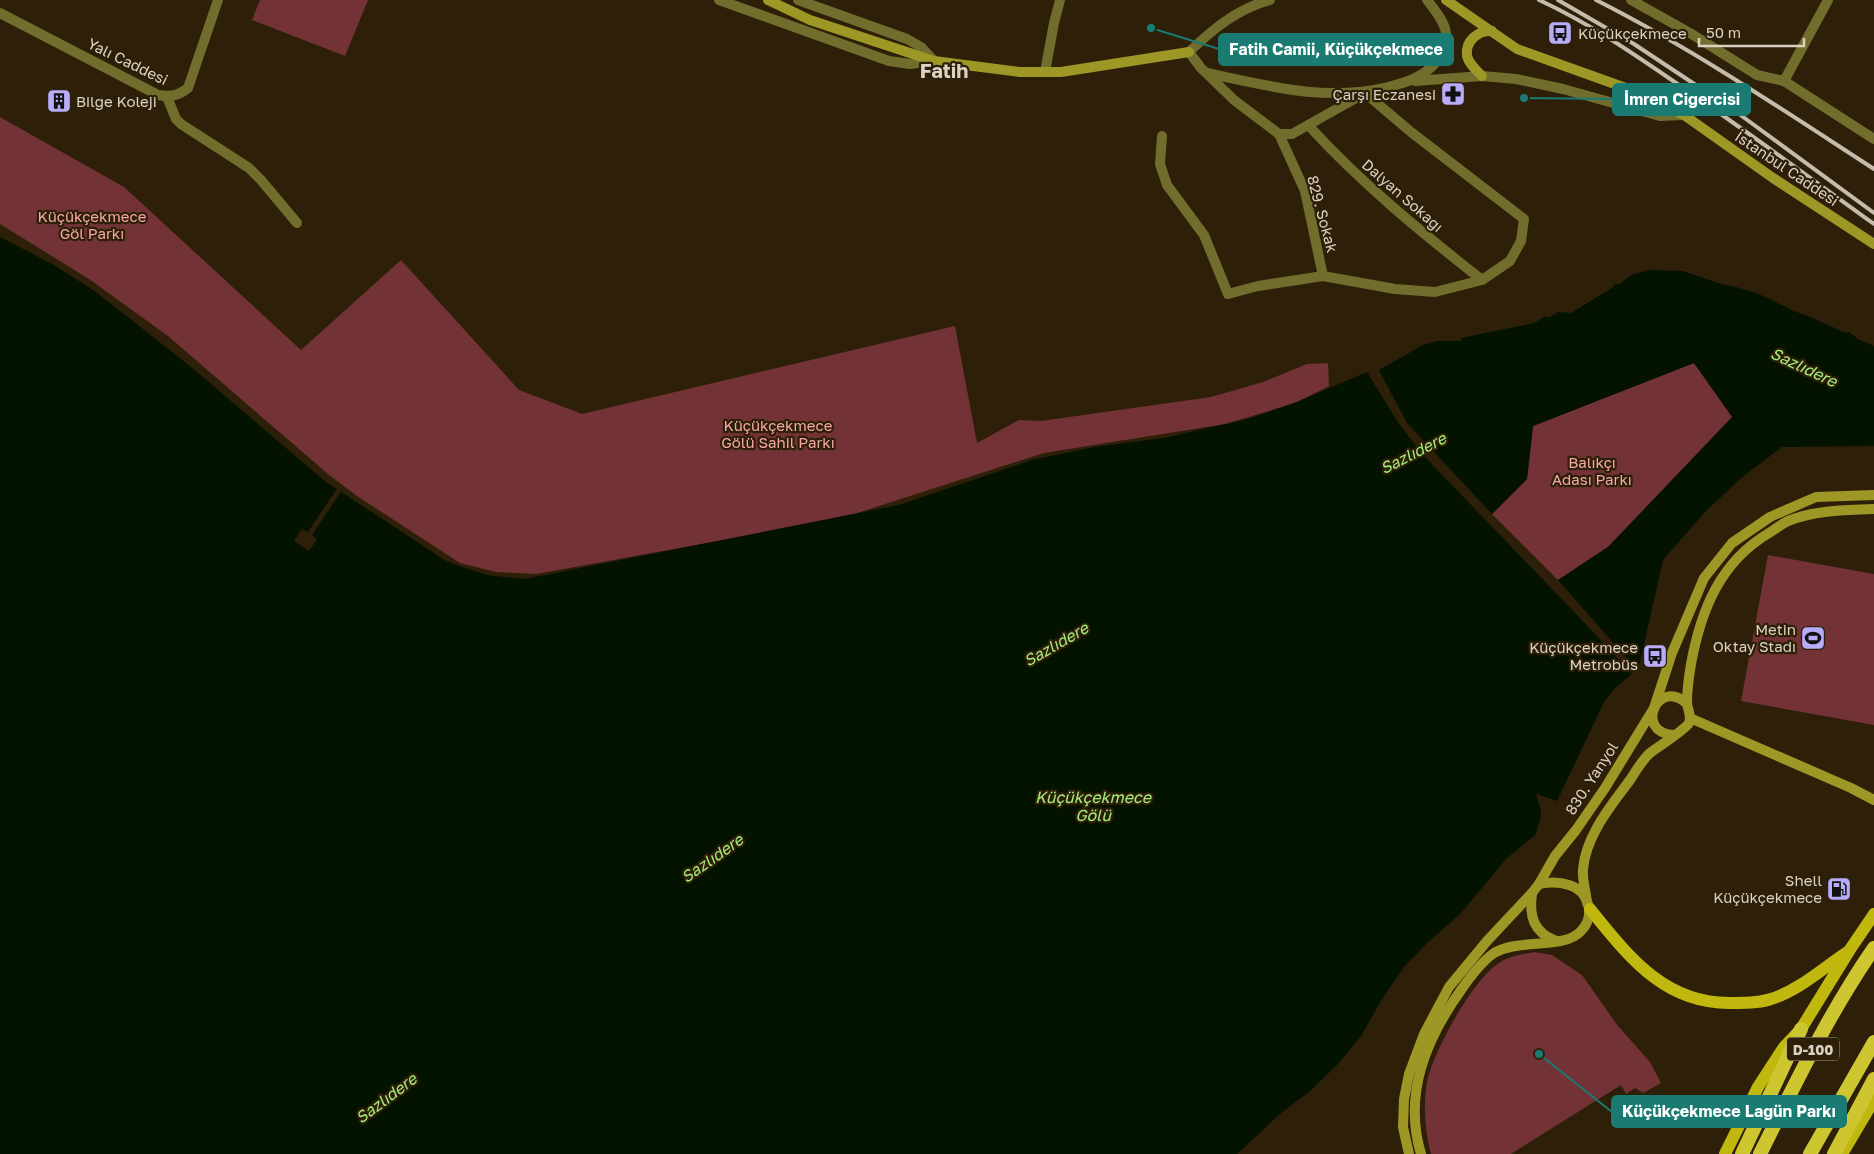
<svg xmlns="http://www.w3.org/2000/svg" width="1874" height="1154" font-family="'Golos Text',sans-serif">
  <rect width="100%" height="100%" fill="#2d1f08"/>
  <g fill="#733336">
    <polygon points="260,0 368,0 345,56 252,20"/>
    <polygon points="0,117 124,187 301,350 401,260 519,390 582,414 955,326 977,443 1019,420 1041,421 1211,397 1263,382 1307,364 1328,363 1329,386 1295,403 1225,424 1044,453 854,514 762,533 536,574 496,572 460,563 357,496 328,474 168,336 89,279 0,224"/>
    <polygon points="1694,363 1733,417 1608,547 1558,580 1492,514 1527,479 1533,426"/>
    <polygon points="1768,555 1874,574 1874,725 1741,701"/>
    <path d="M 1535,952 L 1552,955 L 1582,975 L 1618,1026 L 1650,1062 L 1661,1083 L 1643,1093 L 1635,1088 L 1626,1094 L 1621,1085 L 1511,1154 L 1431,1154 C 1425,1132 1423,1105 1427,1082 C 1433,1052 1473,979 1499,963 C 1509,956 1523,954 1535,952 Z"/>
  </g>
  <g fill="#041200">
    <polygon points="0,237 54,265 96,292 191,367 326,482 396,528 446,561 459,566 487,575 525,579 899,505 1032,460 1094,447 1164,438 1248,419 1297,402 1367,372 1397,421 1421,453 1578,616 1632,674 1617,686 1604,702 1557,801 1536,794 1541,811 1540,821 1535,835 1506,859 1460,914 1427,943 1404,967 1382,999 1361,1036 1336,1066 1309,1092 1281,1113 1237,1154 0,1154"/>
    <polygon points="1649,270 1683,271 1721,284 1736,287 1759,294 1794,311 1813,318 1843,332 1849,332 1858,339 1874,346 1874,446 1782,447 1741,478 1705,512 1663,560 1638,671 1558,580 1608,547 1732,417 1694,363 1533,426 1527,479 1492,514 1407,423 1379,370 1423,345 1437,341 1461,341 1461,338 1534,323 1546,316 1549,318 1558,312 1571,313 1612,288 1615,284 1620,284 1631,275"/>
  </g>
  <polygon fill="#2d1f08" points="338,487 342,490 312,535 317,539 309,551 294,541 302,529 308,532"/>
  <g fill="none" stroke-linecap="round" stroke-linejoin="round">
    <polyline stroke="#041200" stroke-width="4.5" points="1414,452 1432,443"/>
    <g stroke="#706d2d" stroke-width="10">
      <path d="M 0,13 L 158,95 C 171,97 178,96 188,88 L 218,0"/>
      <polyline points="1045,72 1054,23 1060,0"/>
      <polyline points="1784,81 1828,0"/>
      <polyline points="167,97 176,119 181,124 249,168 261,180 297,223"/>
      <path d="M 1309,126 C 1361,183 1421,232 1482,280"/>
      <polyline points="1279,134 1305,191 1323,276"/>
      <polyline points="1162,136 1160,164 1167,185 1204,235 1228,294 1258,286 1323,276 1395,289 1435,292 1482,280 1510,261 1521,241 1524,219 1411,132 1365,93"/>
    </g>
    <g stroke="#706d2d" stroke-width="10">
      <polyline points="719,0 889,61 910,64 934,61"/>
      <polyline points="798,0 907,39 921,47 934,61"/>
      <path d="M 1270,0 C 1237,9 1213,29 1189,52 L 1201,68 L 1234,100 L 1279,134 L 1292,134 L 1365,93"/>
      <polyline points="1631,0 1690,33 1757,75 1784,81 1874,139"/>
      <path d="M 1207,73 C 1269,86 1325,102 1388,87 C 1408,82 1424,77 1437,61 C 1456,37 1443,20 1427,0"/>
      <polyline points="1415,81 1482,76 1516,79 1563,89 1660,116 1684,115"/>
    </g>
    <g stroke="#9d9726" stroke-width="10">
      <polyline points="768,0 810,20 934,61 1020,72 1061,72 1189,52"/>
      <polyline points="1446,0 1517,49 1637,92 1684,115 1773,178 1874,244"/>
      <path d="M 1482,76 C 1476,70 1469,64 1467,56 C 1465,41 1478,30 1492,31"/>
      <polyline points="1690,718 1851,788 1874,800"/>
      <path d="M 1674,735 C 1633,733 1658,676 1687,704"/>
      <path d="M 1532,893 C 1529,916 1533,932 1556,941"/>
      <path d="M 1587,903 C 1586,892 1582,880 1583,869 C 1586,835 1611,806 1630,780 C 1636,771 1642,760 1650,753 C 1659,746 1685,730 1689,723 C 1692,715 1687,709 1687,702 C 1687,689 1689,676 1691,664 C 1701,610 1720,562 1769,533 C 1775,529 1782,524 1788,521 C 1815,510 1846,510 1874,509"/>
      <polyline points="1409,1154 1403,1127 1404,1099 1409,1074 1424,1034 1449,987 1487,941 1532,893 1539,884 1555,856 1576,830 1605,788 1654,708 1672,653 1704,578 1732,543 1770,517 1816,497 1874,495"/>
      <path d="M 1421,1154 C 1403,1094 1426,1039 1461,990 C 1470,977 1481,962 1494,953 C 1519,938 1564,950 1581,931 C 1596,916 1589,891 1569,885 C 1560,882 1549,882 1539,884"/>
    </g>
    <g stroke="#c0b80f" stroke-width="12">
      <path d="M 1590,909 C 1629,957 1665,1005 1733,1003 C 1745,1003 1760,1003 1771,999 C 1800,990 1824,967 1849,951"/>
      <polyline points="1725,1154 1758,1087 1784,1047 1801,1029 1849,951 1874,914"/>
      <polyline points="1842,1154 1874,1100"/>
    </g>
    <g stroke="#cec630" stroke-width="14">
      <polyline points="1742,1154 1801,1029"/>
      <path d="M 1760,1154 C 1795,1084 1829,1013 1874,948"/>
      <polyline points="1810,1154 1874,1042"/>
      <polyline points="1834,1154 1874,1079"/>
    </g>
    <g stroke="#c5bbac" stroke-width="4">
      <path d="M 1539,0 C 1589,23 1634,54 1679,85 C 1745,130 1809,177 1874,224"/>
      <polyline points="1558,0 1634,44 1735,111 1874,213"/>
      <path d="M 1596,0 C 1693,49 1783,110 1874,169"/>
    </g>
  </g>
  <defs>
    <symbol id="bus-square" viewBox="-11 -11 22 22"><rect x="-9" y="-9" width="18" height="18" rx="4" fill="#b8abf7" stroke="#2d1f08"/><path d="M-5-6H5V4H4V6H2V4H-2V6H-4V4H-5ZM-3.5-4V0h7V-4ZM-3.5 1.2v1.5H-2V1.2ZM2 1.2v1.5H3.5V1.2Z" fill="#111"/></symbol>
    <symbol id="pharmacy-square" viewBox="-11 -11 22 22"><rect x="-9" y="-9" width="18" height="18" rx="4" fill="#b8abf7" stroke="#2d1f08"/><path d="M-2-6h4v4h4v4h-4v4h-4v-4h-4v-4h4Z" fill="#111"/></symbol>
    <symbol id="building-square" viewBox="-11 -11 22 22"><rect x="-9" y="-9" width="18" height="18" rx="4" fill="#b8abf7" stroke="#2d1f08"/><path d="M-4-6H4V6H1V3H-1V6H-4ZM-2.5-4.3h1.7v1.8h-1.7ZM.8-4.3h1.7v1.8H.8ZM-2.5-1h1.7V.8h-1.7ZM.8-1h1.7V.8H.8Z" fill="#111"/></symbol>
    <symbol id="stadium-square" viewBox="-11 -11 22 22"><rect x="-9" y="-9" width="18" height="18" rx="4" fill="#b8abf7" stroke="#2d1f08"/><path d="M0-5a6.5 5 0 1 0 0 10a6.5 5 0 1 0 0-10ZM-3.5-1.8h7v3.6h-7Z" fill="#111"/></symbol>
    <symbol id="fuel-square" viewBox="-11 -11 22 22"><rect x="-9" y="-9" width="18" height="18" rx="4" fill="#b8abf7" stroke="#2d1f08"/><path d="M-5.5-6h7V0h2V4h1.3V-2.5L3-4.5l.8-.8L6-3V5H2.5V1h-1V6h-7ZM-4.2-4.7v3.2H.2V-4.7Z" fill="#111"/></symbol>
  </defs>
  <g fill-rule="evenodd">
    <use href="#bus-square" x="1546" y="19" width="28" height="28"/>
    <use href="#pharmacy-square" x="1439" y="80" width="28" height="28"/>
    <use href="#building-square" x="45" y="87" width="28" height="28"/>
    <use href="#stadium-square" x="1799" y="624" width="28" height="28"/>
    <use href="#bus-square" x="1641" y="642" width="28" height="28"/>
    <use href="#fuel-square" x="1825" y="875" width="28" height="28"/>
  </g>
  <g text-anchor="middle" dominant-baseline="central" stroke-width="4.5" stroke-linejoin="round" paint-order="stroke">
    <rect fill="#2d1f08" stroke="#a79c8c" stroke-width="1" x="1787" y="1037.5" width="52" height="23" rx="4"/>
    <g font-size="14" font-weight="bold" fill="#dbd2c4">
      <text x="1813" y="1049">D-100</text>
    </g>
    <g font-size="15" fill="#dbd2c4" stroke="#2d1f08" text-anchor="end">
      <text x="1578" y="33" text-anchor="start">Küçükçekmece</text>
      <text x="1436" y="94">Çarşı Eczanesi</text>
      <text x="76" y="101" text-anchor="start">Bilge Koleji</text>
      <text x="1796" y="629">Metin<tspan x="1796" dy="17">Oktay Stadı</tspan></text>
      <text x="1638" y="647">Küçükçekmece<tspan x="1638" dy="17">Metrobüs</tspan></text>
      <text x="1822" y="880">Shell<tspan x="1822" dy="17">Küçükçekmece</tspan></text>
    </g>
    <g font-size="15" fill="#dbd2c4" stroke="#2d1f08">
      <text transform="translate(128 61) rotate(26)">Yalı Caddesi</text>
      <text transform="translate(1787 168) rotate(34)">İstanbul Caddesi</text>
      <text transform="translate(1403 195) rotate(41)">Dalyan Sokağı</text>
      <text transform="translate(1323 214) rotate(75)">829. Sokak</text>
      <text transform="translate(1591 778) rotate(-57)">830. Yanyol</text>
    </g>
    <g font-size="15" fill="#f8a7a8" stroke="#2d1f08">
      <text x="92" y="216">Küçükçekmece<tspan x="92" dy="17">Göl Parkı</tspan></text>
      <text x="778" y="425">Küçükçekmece<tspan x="778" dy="17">Gölü Sahil Parkı</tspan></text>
      <text x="1592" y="462">Balıkçı<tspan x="1592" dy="17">Adası Parkı</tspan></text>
    </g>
    <g font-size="16" font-style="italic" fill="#a3eb7d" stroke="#2d1f08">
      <text transform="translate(1804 367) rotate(25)">Sazlıdere</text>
      <text transform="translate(1413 453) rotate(-27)">Sazlıdere</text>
      <text transform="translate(1056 644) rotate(-30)">Sazlıdere</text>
      <text x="1093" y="797">Küçükçekmece<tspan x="1093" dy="18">Gölü</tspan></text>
      <text transform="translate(712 858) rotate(-35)">Sazlıdere</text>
      <text transform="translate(386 1098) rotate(-37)">Sazlıdere</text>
    </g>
    <g font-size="20" font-weight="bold" fill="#dbd2c4" stroke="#2d1f08">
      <text x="944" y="70">Fatih</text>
    </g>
  </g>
  <path fill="none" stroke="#197b72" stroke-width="2" d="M1151 28L1219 49M1524 98L1613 99M1539 1054L1612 1112"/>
  <g fill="#197b72" stroke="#2d1f08" stroke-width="2">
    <circle cx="1151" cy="28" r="5"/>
    <circle cx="1524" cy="98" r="5"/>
    <circle cx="1539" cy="1054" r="5"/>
  </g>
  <g fill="#197b72" stroke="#197b72" stroke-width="2">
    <rect x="1219" y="34" width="234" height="31" rx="5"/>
    <rect x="1613" y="84" width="137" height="31" rx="5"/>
    <rect x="1612" y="1096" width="234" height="31" rx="5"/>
  </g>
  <g font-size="16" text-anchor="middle" font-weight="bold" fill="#fff">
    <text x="1336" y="55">Fatih Camii, Küçükçekmece</text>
    <text x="1682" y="105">İmren Ciğercisi</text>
    <text x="1729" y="1117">Küçükçekmece Lagün Parkı</text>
  </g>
  <path d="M1699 38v8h105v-8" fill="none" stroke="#dbd2c4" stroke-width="2.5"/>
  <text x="1706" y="38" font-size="15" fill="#dbd2c4" stroke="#2d1f08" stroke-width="4" paint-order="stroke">50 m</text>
</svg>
